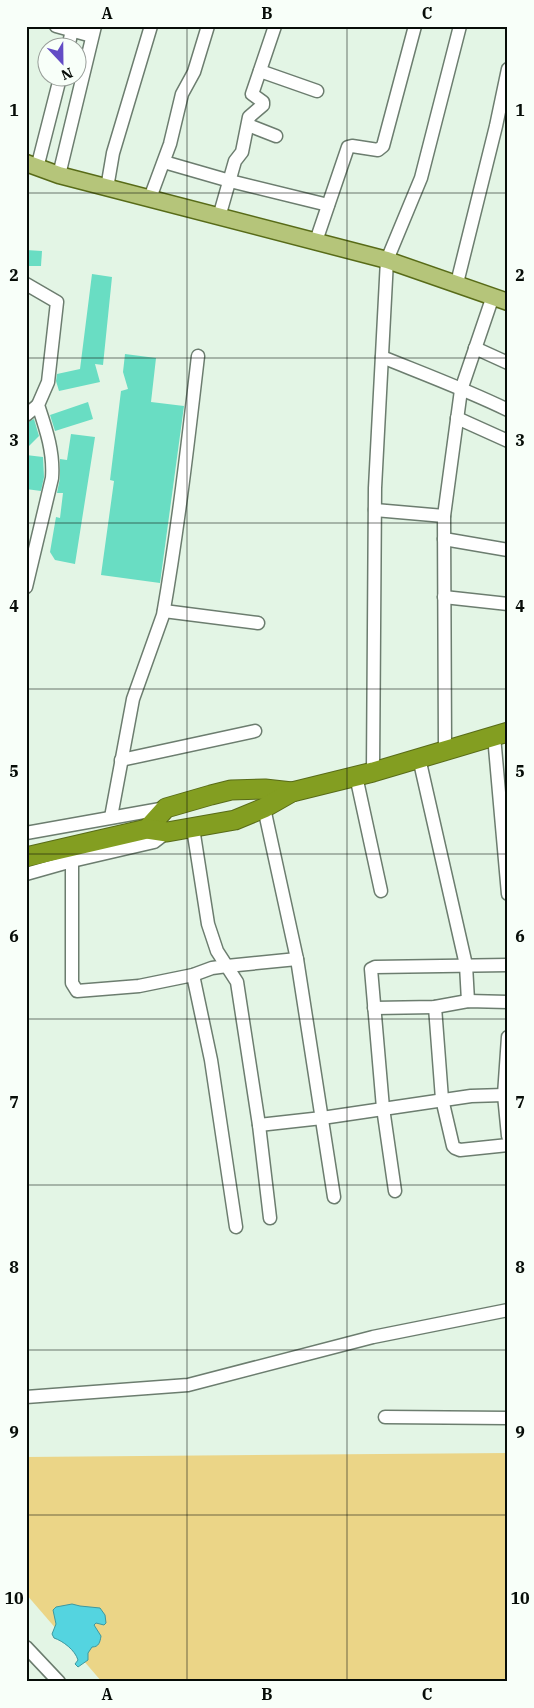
<svg xmlns="http://www.w3.org/2000/svg" width="534" height="1708" font-family="'IBM Plex Serif',serif">
  <rect width="100%" height="100%" fill="#e3f5e5"/>
  <polygon fill="#ebd587" points="508,1453 508,1682 102,1682 26,1594 26,1457"/>
  <path fill="#54d4e0" stroke="#3d989f" d="M 72,1604 L 80,1606 L 100,1608 L 105,1615 L 106,1623 L 104,1625 L 96,1623 L 94,1625 L 101,1636 C 100,1642 99,1647 92,1647 L 88,1653 L 88,1660 L 78,1667 L 75,1664 L 78,1660 C 75,1650 63,1641 54,1638 L 52,1634 L 56,1624 L 53,1610 L 56,1607 Z"/>
  <g fill="#69ddc3">
    <polygon points="26,250 42,251 41,266 26,266"/>
    <polygon points="92,274 112,277 103,365 95,364 100,382 59,391 56,381 57,374 80,369"/>
    <polygon points="125,354 156,358 151,402 184,406 160,583 101,575 114,481 110,480 121,391 128,389 123,372"/>
    <polygon points="88,402 93,419 55,431 50,415"/>
    <polygon points="34,419 39,436 26,449 26,423"/>
    <polygon points="71,434 95,437 75,564 55,560 50,552 56,517 60,518 63,493 57,493 60,478 60,459 67,460"/>
    <polygon points="26,455 43,457 44,477 41,491 26,489"/>
  </g>
  <g fill="none" stroke-linecap="round" stroke-linejoin="round">
    <defs>
      <g id="minor">
        <polyline points="56,26 92,36"/>
        <polyline points="68,48 72,30"/>
        <polyline points="260,71 317,91"/>
        <polyline points="248,125 276,136"/>
        <polyline points="164,162 230,181 328,205"/>
        <polyline points="37,168 60,78"/>
        <polyline points="59,175 95,26"/>
        <polyline points="107,188 113,153 151,26"/>
        <polyline points="150,198 170,144 182,94 194,72 208,26"/>
        <polyline points="219,217 235,161 242,152 249,117 263,105 263,102 252,94 275,26"/>
        <polyline points="316,241 348,147 352,146 378,150 383,146 415,26"/>
        <polyline points="457,283 496,126 508,69"/>
        <path d="M 26,284 L 57,302 L 48,382 L 38,405 C 46,429 54,452 52,478 L 26,587"/>
        <polyline points="475,348 508,363"/>
        <path d="M 382,357 C 424,374 467,390 508,410"/>
        <polyline points="26,415 38,405"/>
        <polyline points="457,418 508,441"/>
        <polyline points="375,510 444,516"/>
        <polyline points="444,539 508,550"/>
        <polyline points="444,597 508,604"/>
        <polyline points="164,611 258,623"/>
        <polyline points="494,736 508,894"/>
        <polyline points="445,750 444,516 461,390 493,296"/>
        <polyline points="419,758 466,965 468,1001"/>
        <polyline points="121,760 255,731"/>
        <polyline points="373,772 375,488 387,260 421,178 460,26"/>
        <polyline points="356,776 381,891"/>
        <polyline points="264,808 297,959 334,1197"/>
        <path d="M 111,817 L 133,699 L 163,615 C 178,529 188,443 198,356"/>
        <polyline points="193,828 208,924 217,951 237,982 259,1125 270,1218"/>
        <polyline points="26,833 166,808"/>
        <polyline points="72,861 72,983 77,991 139,986 193,975 212,968 227,966 297,959"/>
        <polyline points="26,874 72,861 154,842 167,832"/>
        <polyline points="193,975 211,1060 236,1227"/>
        <polyline points="435,1007 442,1099 453,1146 455,1148 460,1150 508,1145"/>
        <polyline points="374,1008 435,1007 468,1001 508,1002"/>
        <polyline points="508,1037 504,1095 508,1136"/>
        <polyline points="259,1125 322,1118 471,1096 504,1095"/>
        <polyline points="395,1191 383,1108 371,969 375,967 508,965"/>
        <polyline points="26,1397 188,1385 373,1337 508,1310"/>
        <polyline points="385,1417 508,1418"/>
        <polyline points="26,1647 59,1682"/>
      </g>
      <polyline id="major" points="26,163 59,175 387,260 508,302"/>
      <g id="highway">
        <polyline points="147,829 166,808 211,795 231,790 265,789 292,792"/>
        <polyline points="26,857 147,829 167,832 235,820 264,808 292,792 373,772 508,732"/>
      </g>
    </defs>
    <use href="#minor" stroke="#6c7d6f" stroke-width="15"/>
    <use href="#major" stroke="#586b18" stroke-width="19"/>
    <use href="#highway" stroke="#586b18" stroke-width="21"/>
    <use href="#minor" stroke="#fff" stroke-width="12"/>
    <use href="#major" stroke="#b5c57a" stroke-width="16"/>
    <use href="#highway" stroke="#839e21" stroke-width="19"/>
  </g>
  <path fill="none" stroke="#070d08" stroke-width="1" stroke-opacity="0.55" d="M 187,26 L 187,1682M 347,26 L 347,1682M 26,193 L 508,193M 26,358 L 508,358M 26,523 L 508,523M 26,689 L 508,689M 26,854 L 508,854M 26,1019 L 508,1019M 26,1185 L 508,1185M 26,1350 L 508,1350M 26,1515 L 508,1515"/>
  <rect width="534" height="1708" fill="none" stroke="#f8fff9" stroke-width="55"/>
  <g transform="translate(62 62) rotate(158)"><circle r="24" fill="#f8fff9" stroke="#989e99"/>
  <path d="M0-4L9 19L0 12L-9 19Z" fill="#634cc5"/>
  <text y="-8" font-size="14" font-weight="bold" text-anchor="middle" fill="#070d08">N</text>
  </g>
  <rect x="28" y="28" width="478" height="1652" fill="none" stroke="#070d08" stroke-width="2"/>
  <g font-size="16" text-anchor="middle" font-weight="bold" fill="#070d08">
    <text x="107" y="19">A</text>
    <text x="267" y="19">B</text>
    <text x="427" y="19">C</text>
    <text x="14" y="116">1</text>
    <text x="520" y="116">1</text>
    <text x="14" y="281">2</text>
    <text x="520" y="281">2</text>
    <text x="14" y="446">3</text>
    <text x="520" y="446">3</text>
    <text x="14" y="612">4</text>
    <text x="520" y="612">4</text>
    <text x="14" y="777">5</text>
    <text x="520" y="777">5</text>
    <text x="14" y="942">6</text>
    <text x="520" y="942">6</text>
    <text x="14" y="1108">7</text>
    <text x="520" y="1108">7</text>
    <text x="14" y="1273">8</text>
    <text x="520" y="1273">8</text>
    <text x="14" y="1438">9</text>
    <text x="520" y="1438">9</text>
    <text x="14" y="1604">10</text>
    <text x="520" y="1604">10</text>
    <text x="107" y="1700">A</text>
    <text x="267" y="1700">B</text>
    <text x="427" y="1700">C</text>
  </g>
</svg>
